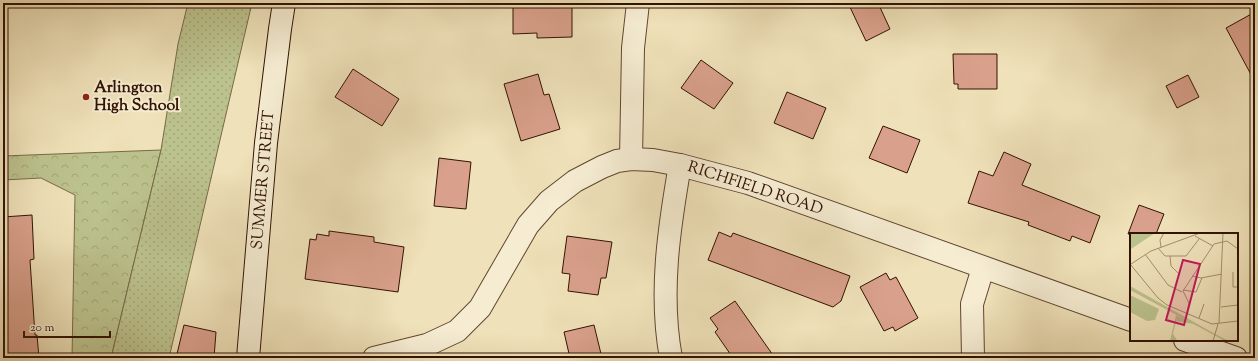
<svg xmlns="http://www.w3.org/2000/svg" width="1258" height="361" font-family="'Sorts Mill Goudy',serif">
  <defs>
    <pattern id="forest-crowns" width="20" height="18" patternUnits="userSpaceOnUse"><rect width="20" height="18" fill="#bcc28d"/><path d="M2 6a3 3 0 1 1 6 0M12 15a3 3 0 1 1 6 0" fill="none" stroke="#a2a678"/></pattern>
    <pattern id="park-dots" width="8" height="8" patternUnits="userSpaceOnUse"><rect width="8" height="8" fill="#bcc28d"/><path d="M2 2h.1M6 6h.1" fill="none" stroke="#a2a678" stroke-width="1.8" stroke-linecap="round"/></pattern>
  </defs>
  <rect width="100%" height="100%" fill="#efe1b9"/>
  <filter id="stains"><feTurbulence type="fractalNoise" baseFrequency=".005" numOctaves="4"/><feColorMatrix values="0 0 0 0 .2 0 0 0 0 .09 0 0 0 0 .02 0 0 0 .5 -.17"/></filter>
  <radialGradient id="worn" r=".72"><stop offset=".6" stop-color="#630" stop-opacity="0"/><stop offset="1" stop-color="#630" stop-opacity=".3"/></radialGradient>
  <polygon fill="url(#forest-crowns)" stroke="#776a48" points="161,150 111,358 72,358 75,195 41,178 3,180 3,156"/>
  <polygon fill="url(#park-dots)" stroke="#776a48" points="188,3 252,3 169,358 111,358 161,150 178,44"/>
  <g fill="#d9a08b" stroke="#321202">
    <polygon points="848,3 878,3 890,29 866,41"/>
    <polygon points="513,4 572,4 572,37 537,38 537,33 513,34"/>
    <polygon points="1255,12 1255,82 1226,28"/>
    <polygon points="953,54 997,54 997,89 958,89 958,84 954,84"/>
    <polygon points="701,60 733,83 714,109 681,88"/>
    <polygon points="353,69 399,99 382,126 335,97"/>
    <polygon points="538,74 544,95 549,94 560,129 521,141 504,84"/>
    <polygon points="1188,75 1199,97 1177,108 1166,86"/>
    <polygon points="787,92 826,108 813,139 774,123"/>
    <polygon points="883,126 920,140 907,173 869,158"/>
    <polygon points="1004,152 1031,164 1022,185 1100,216 1090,243 1072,236 1070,241 1028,225 1029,222 968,203 979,171 993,176"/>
    <polygon points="439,158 471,162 466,209 434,206"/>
    <polygon points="1139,205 1164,214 1156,234 1128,234"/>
    <polygon points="32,215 34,259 30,260 35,335 37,335 39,358 3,358 3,217"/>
    <polygon points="329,231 374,237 374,242 404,247 398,292 305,279 310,239 316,240 317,234 329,236"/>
    <polygon points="719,232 731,237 733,233 850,276 841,301 833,307 708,260"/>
    <polygon points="567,236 612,242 606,278 601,278 598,295 568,291 570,274 562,273"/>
    <polygon points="886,273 890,280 896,277 918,318 895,331 893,327 884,331 860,287"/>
    <polygon points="735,301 775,358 733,358 715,332 718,329 710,318"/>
    <polygon points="184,325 216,332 214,358 176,358"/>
    <polygon points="594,325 602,358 570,358 564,332"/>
  </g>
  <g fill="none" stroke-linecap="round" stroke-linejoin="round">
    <defs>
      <g id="street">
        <polyline points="631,159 633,48 638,3"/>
        <polyline points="1185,340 1236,358"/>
        <polyline points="374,358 427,345 457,331 480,308 528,225 549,201 575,181 602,167 617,161 631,159 653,160 680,165 748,183 1131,320"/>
        <path d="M 671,358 C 659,294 669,228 680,165"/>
        <polyline points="973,358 972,304 983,268"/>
      </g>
      <polyline id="secondary" points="248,358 266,143 280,29 284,3"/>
    </defs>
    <use href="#street" stroke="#614630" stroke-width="24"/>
    <use href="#secondary" stroke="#321202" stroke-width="24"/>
    <use href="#street" stroke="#f5ecd2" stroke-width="22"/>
    <use href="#secondary" stroke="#f5ecd2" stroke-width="22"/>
  </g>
  <circle fill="#8f2418" stroke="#f5ecd2" stroke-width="1.5" cx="86" cy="97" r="4"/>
  <g text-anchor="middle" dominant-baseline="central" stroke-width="4" stroke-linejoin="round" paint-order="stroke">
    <g font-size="16" font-weight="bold" fill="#321202" stroke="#f5ecd2" text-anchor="start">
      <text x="94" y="88">Arlington<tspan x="94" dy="18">High School</tspan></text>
    </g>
    <g font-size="16" fill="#321202" stroke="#f5ecd2">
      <text transform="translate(264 180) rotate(-85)">SUMMER STREET</text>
      <text transform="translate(755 189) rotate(18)">RICHFIELD ROAD</text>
    </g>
  </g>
  <g transform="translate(1130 233)">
    <rect width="108" height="108" fill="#efe1b9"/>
    <path d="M 0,62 L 29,76 L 25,87 L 17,88 L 0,79 Z" fill="#bcc28d"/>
    <path d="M 0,0 L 25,0 L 1,16 ZM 46,82 L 64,91 L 46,88 L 43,101 L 47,107 L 53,108 L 40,108 Z" fill="#bcc28d"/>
    <path d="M 0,53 L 87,102 L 99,108 L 95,108 L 0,57 Z" fill="#bcc28d"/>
    <path fill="none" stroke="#a38e70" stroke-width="1" d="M 65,3 L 83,13M 31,14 L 30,7 L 34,0M 28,15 L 35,23 L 56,23 L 69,6M 15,21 L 38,52 L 52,59M 40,23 L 41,33 L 48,40M 0,31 L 28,65 L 37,72 L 82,91 L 108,88M 1,31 L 21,18 L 70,0M 103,39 L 103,54 L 108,54M 62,43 L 71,45 L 92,41M 53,57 L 66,59 L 72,45M 91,74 L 108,72M 57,80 L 59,70 L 53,58 L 84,11 L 97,8 L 108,16M 69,85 L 74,71M 89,90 L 93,0M 83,108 L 88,91"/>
    <path fill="#c2185b" fill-opacity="0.15" stroke="#c2185b" stroke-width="2" d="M 53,27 L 70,31 L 54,92 L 36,87 Z"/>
    <rect width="108" height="108" fill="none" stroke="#321202" stroke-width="2"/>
  </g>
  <rect width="1258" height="361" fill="none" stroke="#efe1b9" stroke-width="16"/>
  <rect x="4" y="4" width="1250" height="353" fill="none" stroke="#321202" stroke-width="2"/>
  <rect x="8" y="8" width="1242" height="345" fill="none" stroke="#321202"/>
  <path d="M24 331v6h86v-6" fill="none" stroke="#321202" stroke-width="2"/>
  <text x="30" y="331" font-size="12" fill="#321202" stroke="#f5ecd2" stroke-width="3" paint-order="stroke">20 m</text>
  <rect width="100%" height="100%" filter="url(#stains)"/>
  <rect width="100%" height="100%" fill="url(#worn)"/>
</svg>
